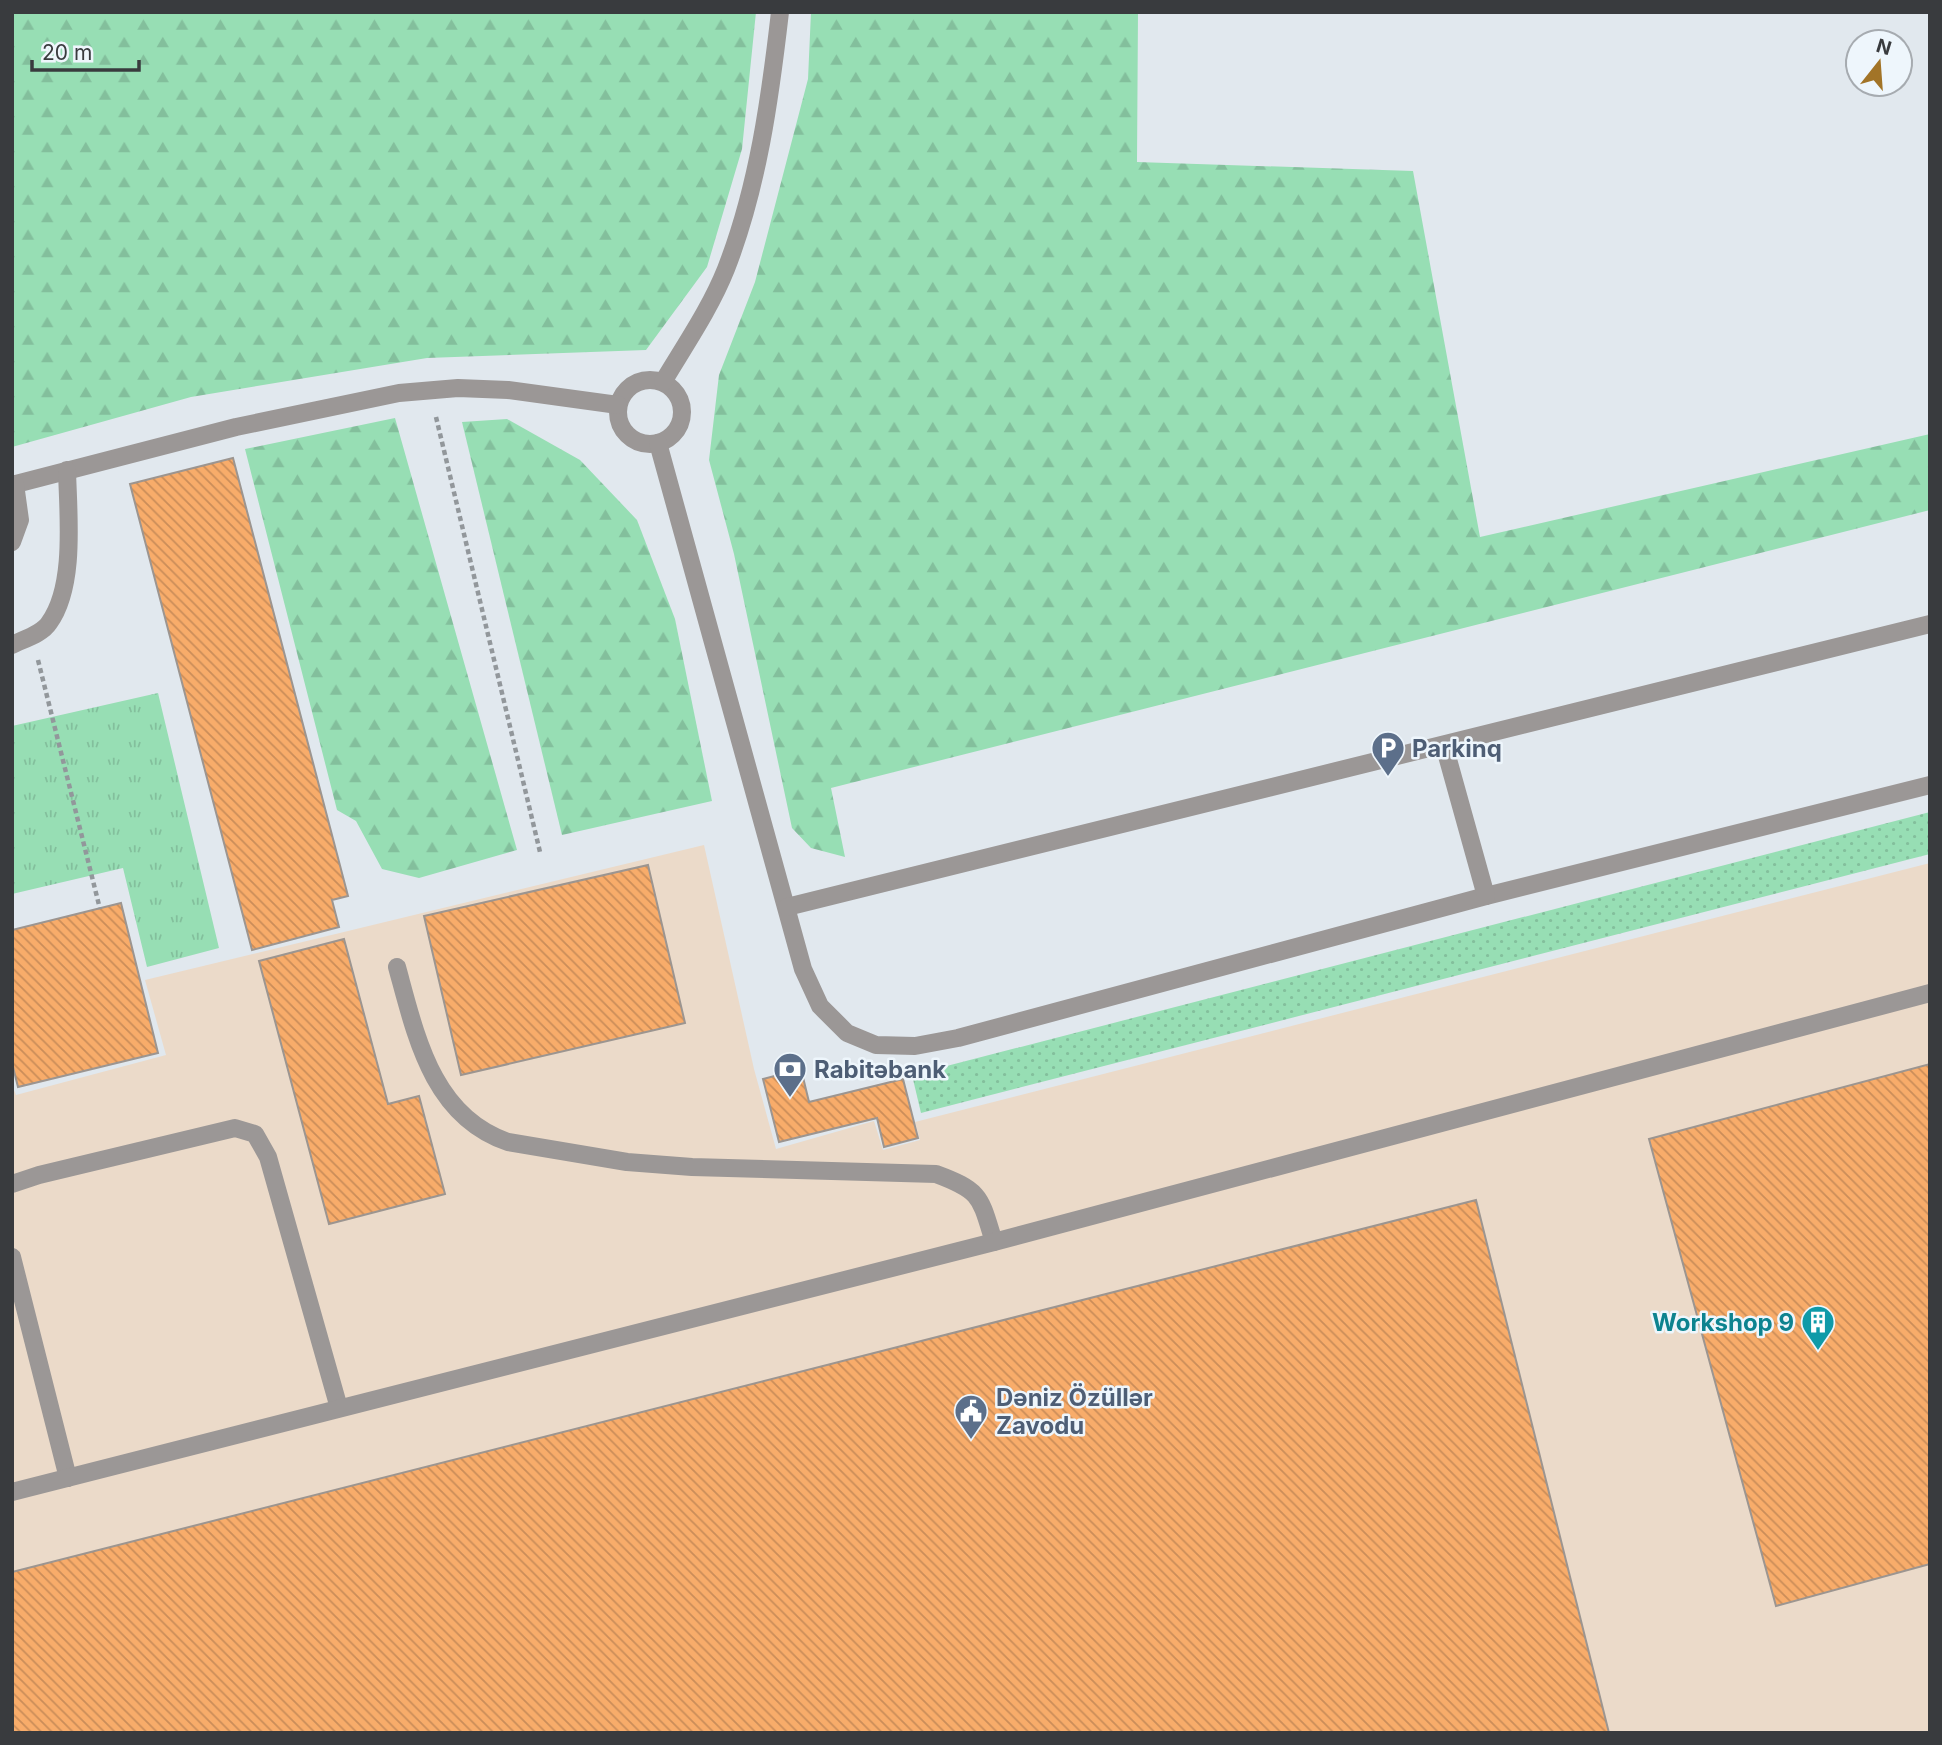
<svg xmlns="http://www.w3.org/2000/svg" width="1942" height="1745" font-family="Inter,sans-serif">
  <defs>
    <pattern id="grass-dots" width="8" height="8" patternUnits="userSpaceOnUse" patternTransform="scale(1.75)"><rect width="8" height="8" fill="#97deb4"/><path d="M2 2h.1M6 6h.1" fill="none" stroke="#83bf9c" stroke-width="1.8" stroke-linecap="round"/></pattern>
    <pattern id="forest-firs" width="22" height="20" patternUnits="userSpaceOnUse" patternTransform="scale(1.75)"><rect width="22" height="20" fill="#97deb4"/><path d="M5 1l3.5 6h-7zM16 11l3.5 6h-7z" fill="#83bf9c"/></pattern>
    <pattern id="park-tufts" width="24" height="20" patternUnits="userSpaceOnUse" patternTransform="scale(1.75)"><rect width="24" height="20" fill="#97deb4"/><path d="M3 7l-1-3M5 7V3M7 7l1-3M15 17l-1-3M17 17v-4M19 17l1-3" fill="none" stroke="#83bf9c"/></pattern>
    <pattern id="building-back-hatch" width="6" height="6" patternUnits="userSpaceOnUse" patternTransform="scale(1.75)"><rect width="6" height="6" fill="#f8ac6a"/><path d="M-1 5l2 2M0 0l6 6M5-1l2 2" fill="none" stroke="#ca8d59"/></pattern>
  </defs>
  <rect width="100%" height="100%" fill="#e1e8ee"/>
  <polygon fill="#ebdac9" points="704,845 754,1069 776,1149 874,1121 883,1150 920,1140 915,1122 1930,863 1930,1733 12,1733 12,1085 16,1095 166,1055 145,980"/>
  <polygon fill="url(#grass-dots)" points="1930,812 1930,854 921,1113 912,1075"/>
  <g fill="url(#forest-firs)">
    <polygon points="12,12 756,12 742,149 707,267 646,350 427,358 191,397 12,447"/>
    <polygon points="811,12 1138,12 1137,162 1413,171 1480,537 1930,434 1930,510 831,788 845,857 811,848 792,828 734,554 709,460 719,375 755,282 808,79"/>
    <polygon points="395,418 517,850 419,878 382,869 356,821 337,810 245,449"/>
    <polygon points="507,419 580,460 637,520 675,619 712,801 562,835 462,422"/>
  </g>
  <polygon fill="url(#park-tufts)" points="158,693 219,948 147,967 123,868 12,894 12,726"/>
  <g fill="url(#building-back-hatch)" stroke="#9c9590" stroke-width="2">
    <polygon points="233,458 348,896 332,900 339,927 252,950 130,484"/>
    <polygon points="648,865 685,1023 461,1075 424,916"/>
    <polygon points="121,903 158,1053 18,1087 12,1063 12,930"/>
    <polygon points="344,939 388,1104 419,1096 445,1194 329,1224 259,961"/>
    <polygon points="1930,1064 1930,1564 1776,1606 1649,1139"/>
    <polygon points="801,1069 809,1102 903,1079 918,1138 884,1147 877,1118 779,1142 763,1079"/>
    <polygon points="1476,1200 1609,1733 12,1733 12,1572"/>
  </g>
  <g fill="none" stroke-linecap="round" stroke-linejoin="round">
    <g stroke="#92979b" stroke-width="4.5" stroke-dasharray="5 3.5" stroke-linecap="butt">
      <polyline points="436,417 540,852"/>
      <polyline points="38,660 100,909"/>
    </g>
    <g stroke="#9b9796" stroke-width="18">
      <circle cx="650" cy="412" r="32"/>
      <path d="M 663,382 C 685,345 710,309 726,269 C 758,187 770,99 780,12"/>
      <polyline points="658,443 803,969 820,1006 847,1033 876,1045 915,1046 958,1038 1486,896 1930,785"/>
      <polyline points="12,485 236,427 399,393 458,388 508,390 618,405"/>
      <polyline points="12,542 20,520 15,484"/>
      <path d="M 12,645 C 24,639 42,634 49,623 C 76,586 68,514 67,470"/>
      <polyline points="1444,745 1486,896"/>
      <polyline points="787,907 1930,624"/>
      <path d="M 397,967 C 416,1036 432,1116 508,1142 L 627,1162 L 692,1167 L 936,1174 C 982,1191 980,1197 994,1242"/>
      <polyline points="12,1184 39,1175 235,1128 255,1134 268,1157 339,1408"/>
      <polyline points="12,1257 68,1478"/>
      <polyline points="12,1492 994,1242 1930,993"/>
    </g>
  </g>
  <defs>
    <symbol id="parking-pin" viewBox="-11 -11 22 30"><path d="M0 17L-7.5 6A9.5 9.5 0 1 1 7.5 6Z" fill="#5c6f8a" stroke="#eef6fc"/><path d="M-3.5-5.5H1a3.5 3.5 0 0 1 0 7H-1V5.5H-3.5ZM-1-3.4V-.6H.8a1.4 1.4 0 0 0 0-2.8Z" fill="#fff"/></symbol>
    <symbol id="bank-pin" viewBox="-11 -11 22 30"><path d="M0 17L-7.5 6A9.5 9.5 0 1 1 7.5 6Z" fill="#5c6f8a" stroke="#eef6fc"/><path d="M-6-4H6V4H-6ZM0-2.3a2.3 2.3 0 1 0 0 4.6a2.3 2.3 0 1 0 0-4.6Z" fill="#fff"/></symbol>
    <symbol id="building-pin" viewBox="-11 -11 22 30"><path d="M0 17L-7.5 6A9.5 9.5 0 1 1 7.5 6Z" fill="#0f9aa8" stroke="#eef6fc"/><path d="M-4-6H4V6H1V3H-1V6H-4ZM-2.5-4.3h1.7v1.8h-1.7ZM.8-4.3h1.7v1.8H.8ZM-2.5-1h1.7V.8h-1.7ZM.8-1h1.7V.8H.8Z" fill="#fff"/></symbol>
    <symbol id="civic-pin" viewBox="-11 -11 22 30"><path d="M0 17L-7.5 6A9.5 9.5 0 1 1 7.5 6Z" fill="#5c6f8a" stroke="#eef6fc"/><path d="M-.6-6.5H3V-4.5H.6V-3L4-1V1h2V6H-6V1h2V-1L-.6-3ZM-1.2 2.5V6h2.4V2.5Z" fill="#fff"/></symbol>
  </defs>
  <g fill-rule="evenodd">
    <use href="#parking-pin" x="1369" y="729" width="38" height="52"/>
    <use href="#bank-pin" x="771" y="1050" width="38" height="52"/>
    <use href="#building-pin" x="1799" y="1303" width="38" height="52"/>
    <use href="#civic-pin" x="952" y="1392" width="38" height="52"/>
  </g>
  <g text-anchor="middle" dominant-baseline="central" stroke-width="5" stroke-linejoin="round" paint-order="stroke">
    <g font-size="24" font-weight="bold" fill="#4e5e75" stroke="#eef6fc" text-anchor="start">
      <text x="1412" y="748">Parkinq</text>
      <text x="814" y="1069">Rabitəbank</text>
      <text x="996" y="1397">Dəniz Özüllər<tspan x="996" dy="28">Zavodu</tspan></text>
    </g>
    <g font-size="24" font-weight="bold" fill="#0d838f" stroke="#eef6fc" text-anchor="end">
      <text x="1794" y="1322">Workshop 9</text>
    </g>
  </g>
  <rect width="1942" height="1745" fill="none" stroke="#393b3e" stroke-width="28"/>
  <g transform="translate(1879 63) rotate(17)"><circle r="33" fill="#eef6fc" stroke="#a6abb0" stroke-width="2"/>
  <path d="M0-5L12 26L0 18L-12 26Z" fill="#a27427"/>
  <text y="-10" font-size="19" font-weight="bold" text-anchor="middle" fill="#393b3e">N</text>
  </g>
  <path d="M32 60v10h107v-10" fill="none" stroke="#393b3e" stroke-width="3.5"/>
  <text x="42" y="60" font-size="21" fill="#393b3e" stroke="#eef6fc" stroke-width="5" paint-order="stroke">20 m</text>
</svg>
